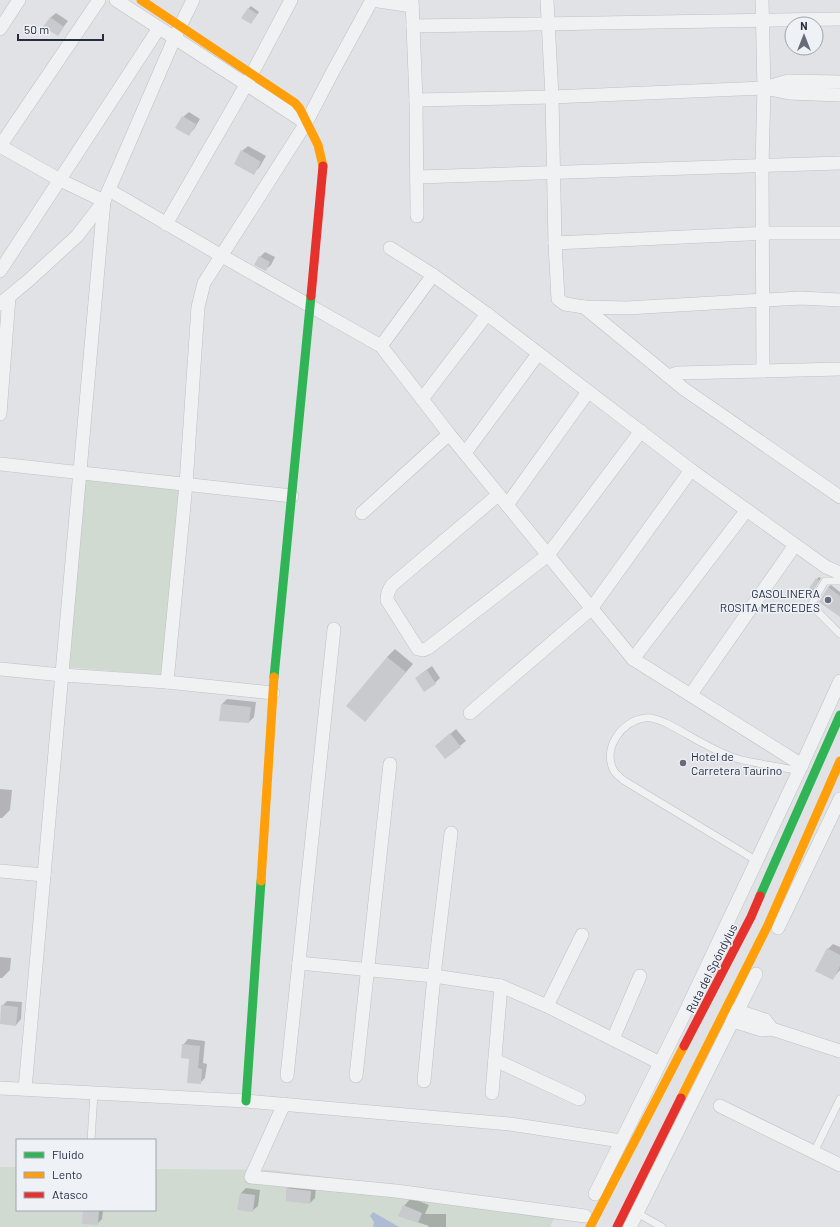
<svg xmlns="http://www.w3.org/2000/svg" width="840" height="1227" font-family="Barlow,sans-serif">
  <rect width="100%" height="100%" fill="#e1e2e6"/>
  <g fill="#d0dad1">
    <polygon points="86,477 181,489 162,675 64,667 78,524"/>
    <polygon points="0,1167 17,1167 17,1210 155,1210 155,1169 271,1170 560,1206 550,1227 0,1227"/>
  </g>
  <polygon fill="#adbcd4" points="373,1212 399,1227 373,1227 374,1222 370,1216"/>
  <g fill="#0003">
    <polygon points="251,6 259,12 251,23 248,9"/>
    <polygon points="56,13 68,21 57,35 50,18"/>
    <polygon points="189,112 200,119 194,129 189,134 183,117"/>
    <polygon points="248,146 266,156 259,168 253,173 242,151"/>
    <polygon points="265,252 275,257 271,265 265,270 260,257"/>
    <polygon points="819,577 821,578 810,595 817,579"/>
    <polygon points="831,585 840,592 840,616 828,587"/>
    <polygon points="395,649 413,664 365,720 387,657"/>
    <polygon points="432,666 440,678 435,683 416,678 422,673"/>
    <polygon points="227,699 256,702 254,717 249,722 222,704"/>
    <polygon points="456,729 466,741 445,758 436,746"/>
    <polygon points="0,789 12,790 10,810 2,818 0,818"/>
    <polygon points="833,944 840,947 840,970 833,978 828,949"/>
    <polygon points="0,957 11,958 10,970 2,978 0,978"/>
    <polygon points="7,1001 22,1002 21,1019 16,1025 2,1006"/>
    <polygon points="188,1039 205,1041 203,1063 207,1064 205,1078 200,1083 190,1058 183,1045"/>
    <polygon points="292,1184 316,1186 315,1198 310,1203 287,1189"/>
    <polygon points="246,1188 260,1190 258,1206 252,1211 241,1193"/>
    <polygon points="411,1198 429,1205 425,1214 446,1214 446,1227 428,1227 429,1226 399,1216 404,1206"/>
    <polygon points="84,1210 103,1210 102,1219 97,1224"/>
  </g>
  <g fill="#c9cace">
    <polygon points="248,8 257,14 251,24 241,18"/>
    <polygon points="50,17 64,27 58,36 43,27"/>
    <polygon points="182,116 196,124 189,136 175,128"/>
    <polygon points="241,150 261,162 254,175 234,164"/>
    <polygon points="259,256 270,262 266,271 254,265"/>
    <polygon points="816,578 819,581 810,596 806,593"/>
    <polygon points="828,587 840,596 840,617 819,602"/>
    <polygon points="387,657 406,672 365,722 346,706"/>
    <polygon points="427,670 436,684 424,692 415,678"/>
    <polygon points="221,704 251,707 249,723 219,721"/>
    <polygon points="450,733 461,747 445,759 435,746"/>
    <polygon points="827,948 840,955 840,966 833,980 815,971"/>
    <polygon points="1,1005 18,1007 16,1026 0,1024"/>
    <polygon points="182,1044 200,1046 198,1068 202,1069 201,1084 187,1083 189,1059 181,1058"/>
    <polygon points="286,1188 311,1191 310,1204 286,1201"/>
    <polygon points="240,1193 255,1195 253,1212 237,1210"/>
    <polygon points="403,1205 422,1213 418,1223 398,1216"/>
    <polygon points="83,1210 99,1210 98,1225 82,1224"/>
  </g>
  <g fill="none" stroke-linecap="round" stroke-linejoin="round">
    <defs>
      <g id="lane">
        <polyline points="840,581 825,581 811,605 840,634"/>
        <path d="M 757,861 L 623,780 C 620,777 616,774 614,771 C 602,749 621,721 645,718 C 652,717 659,720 666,723 C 688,734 711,750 735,758 C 756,764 778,766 799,771"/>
        <polyline points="91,1140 94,1093"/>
        <polyline points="814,1152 840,1099"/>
        <polyline points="637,1213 662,1227"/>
      </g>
      <g id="street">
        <polyline points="116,0 306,123"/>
        <polyline points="372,0 412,6"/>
        <polyline points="412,0 416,100 417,216"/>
        <polyline points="547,0 552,97 555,243 558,299 565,304 584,307 627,308 800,298 840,300"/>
        <polyline points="762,0 764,88 762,166 763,371"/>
        <polyline points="413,26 840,19"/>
        <polyline points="0,29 19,0"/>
        <polyline points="768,87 788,81 840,82"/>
        <polyline points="416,100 552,97 764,88 789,93 840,95"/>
        <polyline points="0,146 60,180 104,201 25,1089"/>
        <polyline points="0,146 99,0"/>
        <polyline points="417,177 840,163"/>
        <polyline points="109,190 222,256 381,346 449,434 633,659 802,765"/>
        <polyline points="166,224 246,85 291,0"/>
        <polyline points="555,243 767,233 840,233"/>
        <polyline points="390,248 433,275 487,314 691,470 826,567 840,573"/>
        <polyline points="0,271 159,28"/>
        <polyline points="0,304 29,280 77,236 104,201 175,37 193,0"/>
        <polyline points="584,307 684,389 840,497"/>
        <polyline points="381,346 433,275"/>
        <polyline points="668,376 678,373 840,369"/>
        <polyline points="422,399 487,314"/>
        <polyline points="0,414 9,297"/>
        <polyline points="465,453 538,354"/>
        <polyline points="0,464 292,496"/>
        <path d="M 498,495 L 392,585 C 388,590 387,594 387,600 L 418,649 L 423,650 L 428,648 L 548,555 L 641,431"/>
        <polyline points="507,505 588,392"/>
        <polyline points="362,513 449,434"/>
        <polyline points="633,659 746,511"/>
        <polyline points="0,669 62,675 167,682 273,693"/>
        <polyline points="167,682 186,484 198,307 204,283 306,123 331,75 372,0"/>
        <polyline points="691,694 795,545"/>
        <polyline points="470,713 591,609 691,470"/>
        <polyline points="0,871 44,875"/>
        <polyline points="778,928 840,799"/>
        <polyline points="299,963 434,976 501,986 547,1006 660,1063"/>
        <polyline points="547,1006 582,935"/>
        <polyline points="729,1010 738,1011 765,1020 772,1029"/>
        <polyline points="728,1014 733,1021 762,1030 772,1029 840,1051"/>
        <polyline points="613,1039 640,976"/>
        <polyline points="495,1060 579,1099"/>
        <polyline points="287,1076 334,629"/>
        <polyline points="356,1076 390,764"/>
        <polyline points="424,1081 434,976 451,833"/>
        <polyline points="0,1088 246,1101 510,1124 621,1141"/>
        <polyline points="492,1093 501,986"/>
        <polyline points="284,1104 251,1177 396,1191 585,1216"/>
        <polyline points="720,1106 840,1165"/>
        <polyline points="595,1194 681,1021 799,771 840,681"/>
        <polyline points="630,1227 756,974"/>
      </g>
    </defs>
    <use href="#lane" stroke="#bfc0c4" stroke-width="8"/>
    <use href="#street" stroke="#bfc0c4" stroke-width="14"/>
    <use href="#lane" stroke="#f0f1f3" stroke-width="7"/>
    <use href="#street" stroke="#f0f1f3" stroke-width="13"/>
    <g stroke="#30b455" stroke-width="9">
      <polyline points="274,677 311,296"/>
      <polyline points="760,896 840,715"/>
      <polyline points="246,1101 261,881"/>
    </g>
    <g stroke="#ff9f0a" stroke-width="9">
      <polyline points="141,0 295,103 300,109 318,145 323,166"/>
      <polyline points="261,881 274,677"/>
      <polyline points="681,1098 768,925 840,761"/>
      <polyline points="590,1227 684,1046"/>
    </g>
    <g stroke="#e5322d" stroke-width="9">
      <polyline points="311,296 323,166"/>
      <polyline points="684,1046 751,917 760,896"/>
      <polyline points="617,1227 681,1098"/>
    </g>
  </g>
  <g fill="#676c7b" stroke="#eef1f6" stroke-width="1.5">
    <circle cx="828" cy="600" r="4"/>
    <circle cx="683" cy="763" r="4"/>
  </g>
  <g text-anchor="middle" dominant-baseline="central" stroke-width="3" stroke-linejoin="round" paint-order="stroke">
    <g font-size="12" fill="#262d41" stroke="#eef1f6" text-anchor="end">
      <text x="820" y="593">GASOLINERA<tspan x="820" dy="14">ROSITA MERCEDES</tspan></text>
      <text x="691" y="756" text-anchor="start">Hotel de<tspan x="691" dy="14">Carretera Taurino</tspan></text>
    </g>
    <g font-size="12" fill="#262d41" stroke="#eef1f6">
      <text transform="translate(711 968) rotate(-63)">Ruta del Spóndylus</text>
    </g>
  </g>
  <rect x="16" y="1139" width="140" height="72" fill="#eef1f6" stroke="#9ea3ae"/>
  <rect x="24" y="1152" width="20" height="6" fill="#30b455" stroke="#9ea3ae"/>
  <text x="52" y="1159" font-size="12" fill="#262d41">Fluido</text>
  <rect x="24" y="1172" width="20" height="6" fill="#ff9f0a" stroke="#9ea3ae"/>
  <text x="52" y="1179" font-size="12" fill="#262d41">Lento</text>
  <rect x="24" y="1192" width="20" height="6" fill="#e5322d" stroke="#9ea3ae"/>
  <text x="52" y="1199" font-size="12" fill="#262d41">Atasco</text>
  <g transform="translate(804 36)"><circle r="19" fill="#eef1f6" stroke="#9ea3ae"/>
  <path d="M0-3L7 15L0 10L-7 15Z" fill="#676c7b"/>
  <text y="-6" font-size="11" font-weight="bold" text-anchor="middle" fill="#262d41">N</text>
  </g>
  <path d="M18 34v6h85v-6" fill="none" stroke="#262d41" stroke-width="2"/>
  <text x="24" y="34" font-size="12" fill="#262d41" stroke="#eef1f6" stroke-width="3" paint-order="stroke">50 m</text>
</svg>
